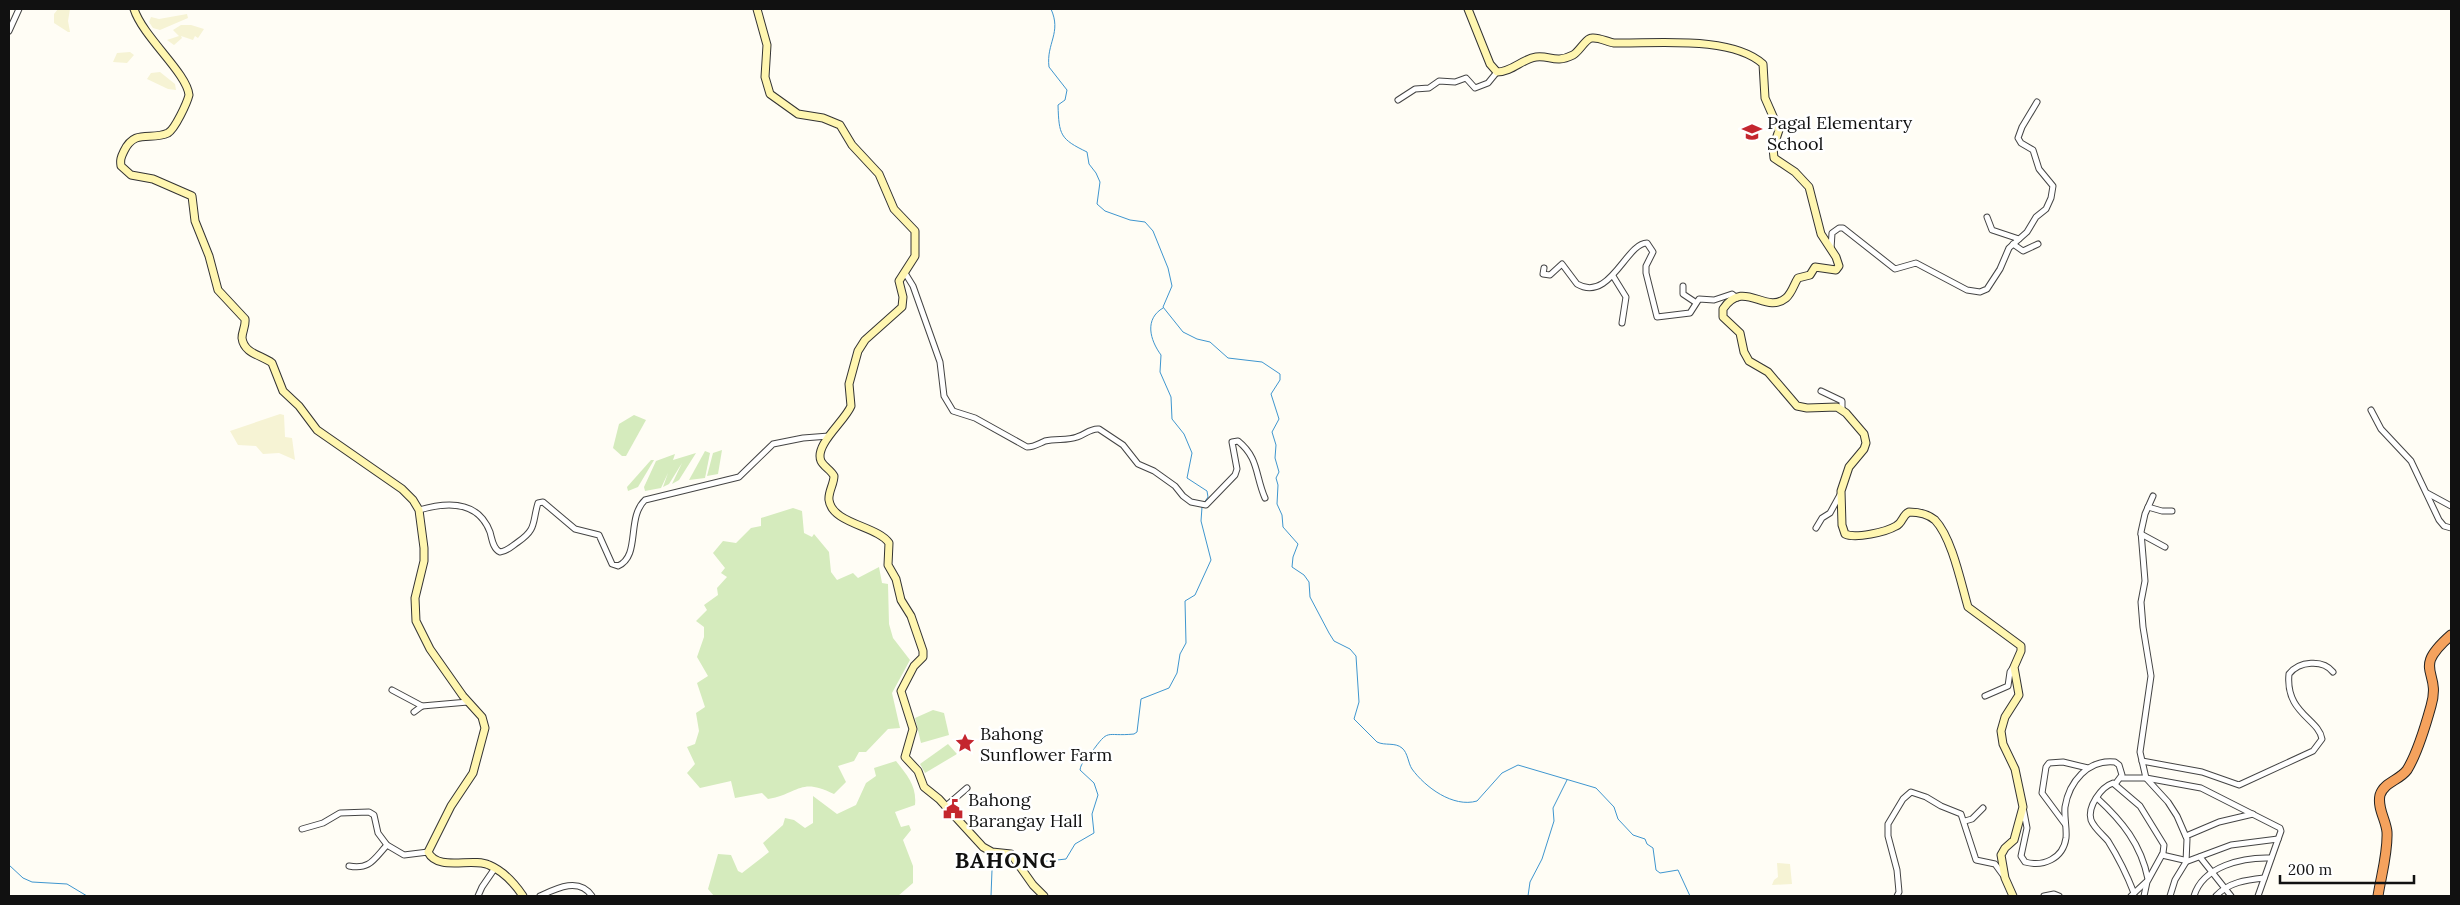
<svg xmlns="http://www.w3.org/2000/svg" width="2460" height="905" font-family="Lora,serif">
  <rect width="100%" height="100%" fill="#fffdf5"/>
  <g fill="#f6f3d4">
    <polygon points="58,9 70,9 68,21 70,32 68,32 54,23 54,14"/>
    <polygon points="187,14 188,18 160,30 153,28 149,22 151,17 159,19"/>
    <polygon points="181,25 191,25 204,29 198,38 195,36 193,40 181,36 182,38 174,45 167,40 179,36 173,30"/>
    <polygon points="130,52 134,55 127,63 113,62 117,53"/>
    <polygon points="160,72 175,84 176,90 168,89 147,79 151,73"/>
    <polygon points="280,414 284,415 285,437 292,438 295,460 279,453 263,454 256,446 238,445 230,431"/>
    <polygon points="1777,863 1790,864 1792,884 1772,885 1774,880 1778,877"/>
  </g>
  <g fill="#d5ebbd">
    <polygon points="634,415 646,420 626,456 622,456 613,448 619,424"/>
    <polygon points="722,450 718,474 707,476 713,453"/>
    <polygon points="705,451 710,453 705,478 689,480"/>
    <polygon points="696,453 679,480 672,484 682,463 669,484 663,487 668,473 661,488 645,491 644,487 656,461 675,454 673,460"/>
    <polygon points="651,460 654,460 638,487 628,491 627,487"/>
    <path d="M 793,508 L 802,511 L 804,533 L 812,537 L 814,534 L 829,552 L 831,572 L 837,580 L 853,573 L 858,578 L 879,567 L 882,583 L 888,584 L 889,624 L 893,638 L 910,660 L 892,693 L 900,728 L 888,729 L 866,752 L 859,752 L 854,761 L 838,766 L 846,782 L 834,794 C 800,777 800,793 768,799 L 762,793 L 735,798 L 731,781 L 700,788 L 687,773 L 695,764 L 687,747 L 695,744 L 699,731 L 696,713 L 705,707 L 697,683 L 708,676 L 697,657 L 704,637 L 704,627 L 696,621 L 707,610 L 704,605 L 718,595 L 717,588 L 727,577 L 721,573 L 725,568 L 713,553 L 723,541 L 736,543 L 751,528 L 761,526 L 761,518 Z"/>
    <polygon points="933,710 944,713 949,735 921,743 915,718"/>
    <polygon points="948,744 957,754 925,773 920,764"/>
    <path d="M 896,761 C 907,775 917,786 915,805 L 895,812 L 901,827 L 909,825 L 911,830 L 903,840 L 913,866 L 913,883 L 898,896 L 714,896 L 708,889 L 718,854 L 731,855 L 738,871 L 742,873 L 769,852 L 763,843 L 783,825 L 785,818 L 794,820 L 805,828 L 813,823 L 813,796 L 837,814 L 856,805 L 866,783 L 876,776 L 874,768 Z"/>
  </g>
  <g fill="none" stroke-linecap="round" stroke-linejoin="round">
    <g stroke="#3f96cf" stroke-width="1">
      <path d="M 1051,9 C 1062,33 1046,43 1049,67 L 1067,90 L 1065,100 L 1058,105 C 1059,135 1060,139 1087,152 L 1089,164 L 1096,173 L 1100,182 L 1097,204 L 1105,211 L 1130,220 L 1145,222 L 1153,231 L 1168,268 L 1172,286 L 1163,307 L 1183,332 L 1197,339 L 1210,342 L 1228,358 L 1262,362 L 1280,374 L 1280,380 L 1271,394 L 1279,419 L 1272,432 L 1276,445 L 1275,458 L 1279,472 L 1276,478 L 1278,485 L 1277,504 L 1282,515 L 1283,527 L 1298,544 L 1293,557 L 1292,567 L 1304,575 L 1309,582 L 1310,597 L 1329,633 L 1334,641 L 1350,649 L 1356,656 L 1359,702 L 1354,719 L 1377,742 C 1385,746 1395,742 1402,748 C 1408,753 1408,763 1412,769 C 1425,787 1453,808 1477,801 L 1502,773 L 1518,765 L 1596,788 L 1614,807 L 1618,819 L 1633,835 L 1645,839 L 1647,844 L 1653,848 L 1656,870 L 1660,873 L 1678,870 L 1690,896"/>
      <path d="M 1163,308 C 1144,319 1150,340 1161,355 L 1160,372 L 1171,397 L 1172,419 L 1184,434 L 1192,453 L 1187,478 L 1207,491 L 1208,497 L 1204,503"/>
      <path d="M 1022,864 L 1066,859 L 1075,844 L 1094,833 L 1092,814 L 1098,795 L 1094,783 L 1080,770 C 1081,762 1087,759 1091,753 C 1110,727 1104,737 1134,734 L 1137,732 L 1141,699 L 1169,688 L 1177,673 L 1180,654 L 1186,643 L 1185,601 L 1195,595 L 1211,560 L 1201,521 L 1202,507"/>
      <polyline points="9,865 23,878 32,882 67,884 87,896"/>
      <polyline points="991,896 992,870 1003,864 1015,865"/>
      <polyline points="1528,896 1530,882 1542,859 1554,821 1553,808 1567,780"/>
    </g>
    <defs>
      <g id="street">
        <polyline points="9,31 19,9"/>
        <polyline points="1398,100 1415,89 1429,88 1439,81 1455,82 1466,78 1475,88 1488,83 1497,72"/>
        <polyline points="1987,217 1992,230 2019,239"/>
        <polyline points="2013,244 2023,251 2038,244"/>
        <polyline points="1831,249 1832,233 1839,228 1843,228 1895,269 1916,263 1967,290 1980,292 1987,289 2000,269 2009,248 2027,232 2036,217 2046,209 2051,198 2053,186 2039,169 2033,150 2021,143 2018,138 2022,127 2037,102"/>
        <path d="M 1544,268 L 1543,274 L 1550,275 L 1562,264 L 1577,284 C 1610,303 1626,243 1647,243 L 1653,252 L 1646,266 L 1646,273 L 1657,317 L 1690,313 L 1699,299 L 1714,300 L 1732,294 L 1737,298"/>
        <path d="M 905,273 L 913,286 L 940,362 L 944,396 L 953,411 L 975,418 L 1027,447 C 1034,447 1038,444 1045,441 C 1056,438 1067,441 1077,437 C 1085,435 1090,428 1099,429 L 1123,445 L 1138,464 L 1154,471 L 1175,486 L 1183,496 L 1191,502 L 1206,505 L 1235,475 L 1237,469 L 1232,442 L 1238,441 C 1259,458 1255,475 1265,498"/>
        <polyline points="1613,276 1626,297 1622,323"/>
        <polyline points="1683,286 1683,294 1695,302"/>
        <polyline points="1821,391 1842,401 1842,410"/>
        <polyline points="2371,410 2381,429 2411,461 2439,520 2444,526 2451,528"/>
        <polyline points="2427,493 2451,506"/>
        <polyline points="2153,496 2145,514 2141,532 2145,581 2141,602 2143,627 2151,676 2140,752 2146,778 2168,802 2177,816 2187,839 2186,862 2175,880 2170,896"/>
        <polyline points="2148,507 2162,511 2172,511"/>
        <path d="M 419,510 C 446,502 478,500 490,532 C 492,539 493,549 500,552 C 508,551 512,546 518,542 C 537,529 532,523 538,503 L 543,502 L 575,529 L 599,535 L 612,564 L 618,566 C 641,556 626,518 645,500 L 739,477 L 773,444 L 803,438 L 829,436"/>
        <polyline points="1816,528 1822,518 1830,513 1841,493"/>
        <polyline points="2141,534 2165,547"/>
        <polyline points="392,690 422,706"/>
        <polyline points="1985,696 2008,686 2010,672 2014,666"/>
        <polyline points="414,712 422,706 468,702"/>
        <path d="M 2142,761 L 2202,772 L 2239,785 L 2313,751 L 2322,739 C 2319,719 2285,713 2289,674 C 2299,661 2323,659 2333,672"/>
        <polyline points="2122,778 2146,778 2201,788 2280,828 2281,831 2258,896"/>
        <path d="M 2097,798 C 2122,821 2141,844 2148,879"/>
        <polyline points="945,807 967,788"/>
        <path d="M 2023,807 L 2027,828 L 2021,856 L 2025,862 C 2043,867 2063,859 2066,838 C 2067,828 2064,817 2065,807 C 2069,782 2088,759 2115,762 L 2119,765 L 2122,775 L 2116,783"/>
        <polyline points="1965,821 1972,819 1983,808"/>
        <polyline points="2065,824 2042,793 2046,767 2049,763 2063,762 2088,768"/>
        <polyline points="302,829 323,823 340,813 369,812 374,815 378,833 387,845 404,855 428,852"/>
        <polyline points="2186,836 2219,822 2253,814"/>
        <polyline points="2162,855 2188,861 2231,845 2278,839"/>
        <polyline points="2200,857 2231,896"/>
        <path d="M 349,866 C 370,870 374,859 387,845"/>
        <path d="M 2134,893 C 2127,875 2118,857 2108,841 C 2103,835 2094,828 2091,820 C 2087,807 2101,787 2113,783 L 2140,806 L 2164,845 L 2163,853 L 2147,882 L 2144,896"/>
        <polyline points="478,896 482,887 495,868"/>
        <path d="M 540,896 C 557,888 579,877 592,896"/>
        <polyline points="1897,896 1899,892 1897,870 1888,836 1888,824 1903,799 1911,792 1926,797 1941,806 1961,814 1976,860 1995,864 2003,875"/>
        <polyline points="2044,896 2054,894 2059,896"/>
        <polyline points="2131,896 2146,882"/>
        <path d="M 2194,896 C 2203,866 2243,857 2271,858"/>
        <path d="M 2216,896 C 2229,882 2246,880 2264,878"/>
      </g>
      <g id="secondary">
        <path d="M 134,9 C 143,37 187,73 189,95 C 187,103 175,129 168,133 C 151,141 135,128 124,151 C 121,157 120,160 121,166 L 131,175 L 153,179 L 192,196 L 195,221 L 209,256 L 218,290 L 245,319 C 246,326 242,331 242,338 C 244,354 262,355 272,363 L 283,391 L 299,406 L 317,430 L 402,489 L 413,500 L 419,510 L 424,548 L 424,561 L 415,598 L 416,621 L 430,649 L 463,696 L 482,717 L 485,728 L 473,773 L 451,806 L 428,852 C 438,872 472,857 489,865 C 503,871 515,884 523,896"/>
        <path d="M 757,9 L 767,45 L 765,77 L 770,94 L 798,114 L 823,118 L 840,125 L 852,145 L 879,174 L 894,209 L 915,231 L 915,256 L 899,281 L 903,297 L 902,307 L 865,340 L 858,351 L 849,384 L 851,406 C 845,421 814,445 821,461 C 824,467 831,470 834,476 C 834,484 828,492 829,500 C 832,524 878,526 889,543 L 888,565 L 896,579 L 901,600 L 911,616 L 923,651 L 923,657 L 914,666 L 901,691 L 913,729 L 905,757 L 918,771 L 924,787 L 939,799 L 983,847 L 992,852 L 1011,854 L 1033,885 L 1044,896"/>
        <path d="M 1468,9 L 1490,64 L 1497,72 C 1512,72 1522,59 1536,57 C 1550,55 1555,64 1573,55 C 1579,52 1586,38 1592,38 C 1599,37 1607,42 1614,43 C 1654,44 1731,35 1763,64 L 1765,98 L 1779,130 L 1773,148 L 1774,158 L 1795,172 L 1809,187 L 1821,234 L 1836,257 L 1839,266 L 1836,270 L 1815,267 L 1810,275 L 1798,278 C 1794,284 1792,293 1786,298 C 1765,315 1744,278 1723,309 L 1723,317 L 1740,333 L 1744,352 L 1749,361 L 1768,372 L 1797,406 L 1807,408 L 1837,407 L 1846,413 L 1864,434 L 1866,443 L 1864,449 L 1849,467 L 1841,491 L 1842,525 L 1845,534 C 1855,539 1886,532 1896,526 C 1903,523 1902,515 1909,512 C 1918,512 1928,514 1935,520 C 1952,538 1961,583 1968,607 L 2021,646 L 2021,651 L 2014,667 L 2019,695 L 2005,717 L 2001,731 L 2003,744 L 2015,769 L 2023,807 L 2014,840 L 2005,848 L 2001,855 L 2005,878 L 2013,896"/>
      </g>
      <path id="highway" d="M 2378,896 C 2381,876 2388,853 2387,832 C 2386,820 2377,808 2380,795 C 2384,782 2400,780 2407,770 C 2417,754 2426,724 2431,706 C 2442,669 2410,671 2451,635"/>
    </defs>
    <use href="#street" stroke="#444" stroke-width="7"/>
    <use href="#secondary" stroke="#333" stroke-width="9"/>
    <use href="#highway" stroke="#222" stroke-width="11"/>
    <use href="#street" stroke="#fff" stroke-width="5"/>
    <use href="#secondary" stroke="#fff6b0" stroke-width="7"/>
    <use href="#highway" stroke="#f5a25d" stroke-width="9"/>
  </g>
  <defs>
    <symbol id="school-bare" viewBox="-9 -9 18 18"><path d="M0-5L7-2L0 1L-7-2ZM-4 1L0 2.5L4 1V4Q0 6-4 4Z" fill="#c4262e" stroke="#fff" stroke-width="2.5" paint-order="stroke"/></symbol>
    <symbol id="sight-bare" viewBox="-9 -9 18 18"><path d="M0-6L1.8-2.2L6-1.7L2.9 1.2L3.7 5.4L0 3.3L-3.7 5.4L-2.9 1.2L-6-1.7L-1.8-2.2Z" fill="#c4262e" stroke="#fff" stroke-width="2.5" paint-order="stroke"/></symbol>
    <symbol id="civic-bare" viewBox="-9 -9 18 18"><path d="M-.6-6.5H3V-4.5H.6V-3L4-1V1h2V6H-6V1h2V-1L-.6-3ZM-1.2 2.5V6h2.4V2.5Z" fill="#c4262e" stroke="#fff" stroke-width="2.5" paint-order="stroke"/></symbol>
  </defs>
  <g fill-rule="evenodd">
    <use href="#school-bare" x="1738" y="118" width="28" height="28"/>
    <use href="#sight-bare" x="951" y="729" width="28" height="28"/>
    <use href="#civic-bare" x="939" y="795" width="28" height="28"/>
  </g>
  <g text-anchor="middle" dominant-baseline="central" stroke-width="5" stroke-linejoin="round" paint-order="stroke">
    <g font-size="18" fill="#111" stroke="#fff" text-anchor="start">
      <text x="1767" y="122">Pagal Elementary<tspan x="1767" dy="21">School</tspan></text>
      <text x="980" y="733">Bahong<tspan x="980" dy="21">Sunflower Farm</tspan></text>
      <text x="968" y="799">Bahong<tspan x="968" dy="21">Barangay Hall</tspan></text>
    </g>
    <g font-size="22" font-weight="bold" letter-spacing="1" fill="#111" stroke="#fff">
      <text x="1006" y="860">BAHONG</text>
    </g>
  </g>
  <rect width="2460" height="905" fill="none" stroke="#111111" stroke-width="20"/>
  <path d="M2280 875v8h134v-8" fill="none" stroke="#111111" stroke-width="2.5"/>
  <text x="2288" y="875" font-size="15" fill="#111111" stroke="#ffffff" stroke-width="4" paint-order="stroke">200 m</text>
</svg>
